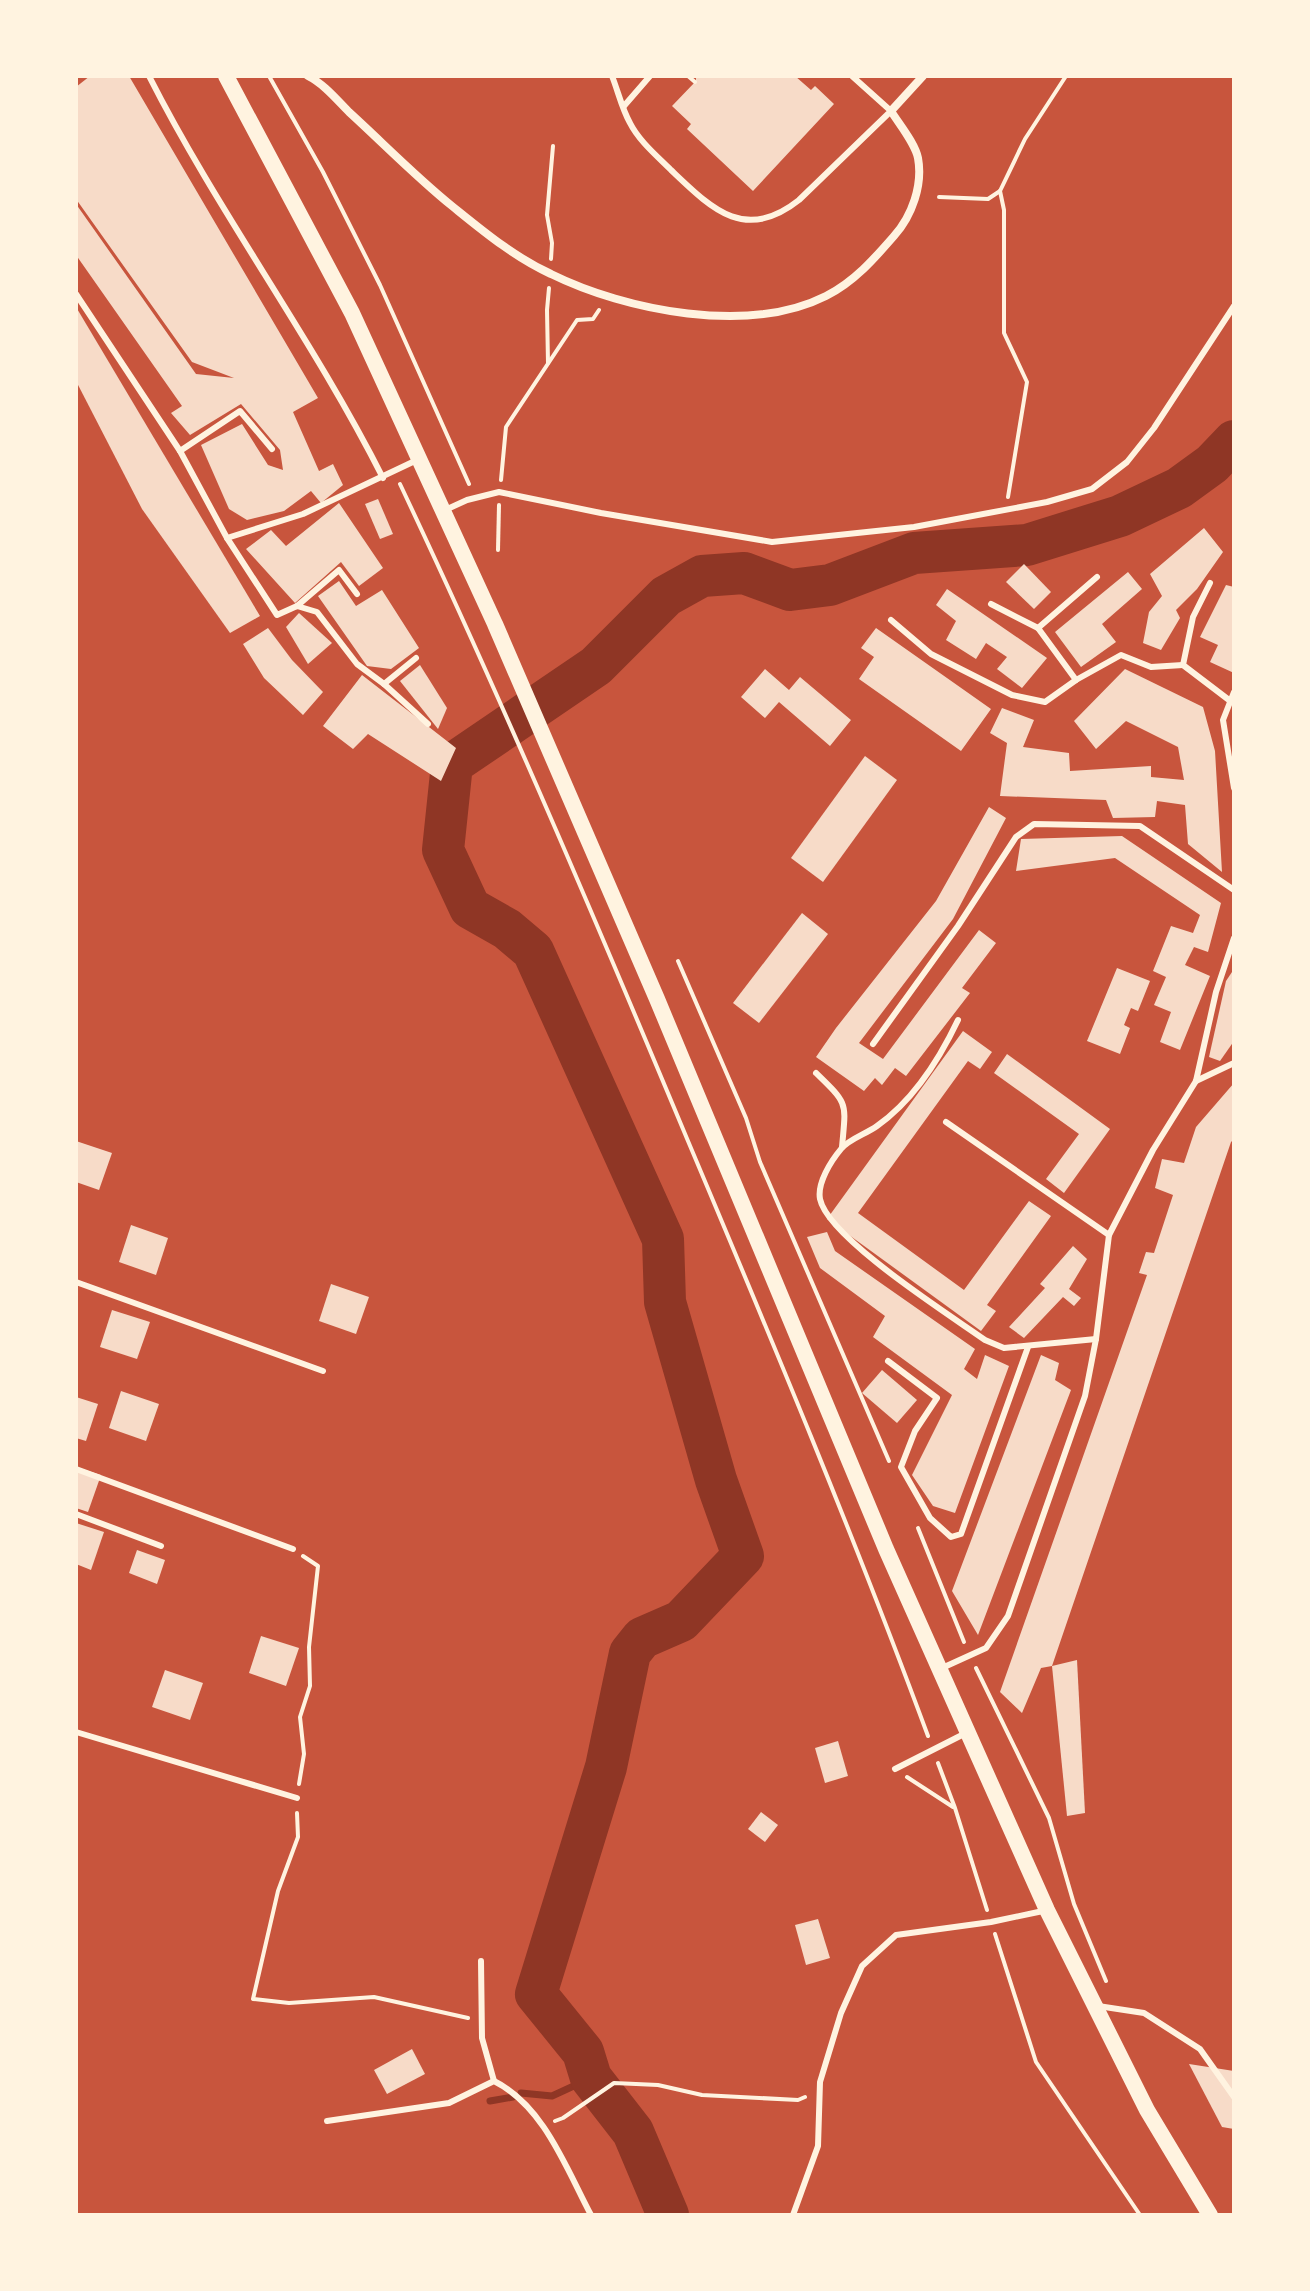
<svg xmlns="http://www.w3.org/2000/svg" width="1310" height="2291" font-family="Roboto,sans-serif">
  <rect width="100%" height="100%" fill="#c8553d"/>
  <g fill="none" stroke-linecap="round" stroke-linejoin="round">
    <g stroke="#8f3625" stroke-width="7">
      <polyline points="521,2093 552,2096 591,2078"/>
      <polyline points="490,2101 513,2097"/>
    </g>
    <polyline stroke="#8f3625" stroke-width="42" points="668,2215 633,2132 591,2078 583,2052 536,1994 606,1767 630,1653 642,1638 681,1621 743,1556 716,1480 665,1302 663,1239 533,951 507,929 470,908 443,850 452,764 596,666 666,596 702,576 744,573 790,590 830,585 914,553 1027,545 1120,516 1179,488 1212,464 1234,441"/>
  </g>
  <g fill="#f7dbc8">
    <polygon points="90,76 129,76 318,398 293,412 319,471 333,464 343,485 321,503 311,491 284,511 247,520 229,509 201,445 242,424 268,465 283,470 280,450 241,404 190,435 171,413 182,406 76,255 76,204 196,374 234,378 192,362 76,199 76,87"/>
    <polygon points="696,76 795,76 811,90 815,86 834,104 753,191 687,129 691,124 672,106 696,81"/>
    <polygon points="76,307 260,616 230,633 142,509 76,381"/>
    <polygon points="378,499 393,534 380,539 365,504"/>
    <polygon points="339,503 383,568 359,586 341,562 295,603 246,549 271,530 286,546"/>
    <polygon points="1204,528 1223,552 1197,589 1176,610 1180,618 1161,650 1143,643 1149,612 1162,596 1150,574"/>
    <polygon points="1024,564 1051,592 1034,609 1006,582"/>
    <polygon points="1128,572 1142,589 1102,624 1116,642 1081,667 1055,632"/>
    <polygon points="339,581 356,606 382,590 419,648 391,669 367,666 318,596"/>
    <polygon points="1226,585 1234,587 1234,673 1210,662 1218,645 1200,637"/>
    <polygon points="947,589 1047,658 1022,688 997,669 1007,657 986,643 976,659 946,640 956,621 936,605"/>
    <polygon points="299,613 332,643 308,664 286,627"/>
    <polygon points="268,628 292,660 323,692 303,715 264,678 243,644"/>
    <polygon points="876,628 991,709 961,751 859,679 874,657 861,648"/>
    <polygon points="420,665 447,708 438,729 400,681"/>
    <polygon points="765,669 789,690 800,677 851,720 830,746 779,702 765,718 741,697"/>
    <polygon points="1125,669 1203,707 1215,751 1222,872 1188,844 1185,805 1157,801 1155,817 1113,818 1106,800 1000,796 1007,743 990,733 1002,708 1034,720 1023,747 1069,753 1070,771 1151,766 1151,777 1184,780 1178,747 1126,721 1096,749 1074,721"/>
    <polygon points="362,675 456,748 441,781 368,734 353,749 323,726"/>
    <polygon points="865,756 897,780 823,882 791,858"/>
    <polygon points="989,807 1006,818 953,919 859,1043 883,1059 979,930 996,943 962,988 970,993 906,1076 895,1068 882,1085 875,1078 864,1091 816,1057 836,1028 936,901"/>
    <polygon points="1122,836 1221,903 1208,952 1194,947 1185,965 1210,976 1180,1050 1160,1042 1171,1012 1154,1005 1166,977 1153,971 1171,926 1193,933 1200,915 1115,858 1016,871 1021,839"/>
    <polygon points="802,913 828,934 759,1023 733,1003"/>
    <polygon points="1117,968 1150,981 1138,1011 1131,1008 1124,1025 1130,1028 1120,1054 1087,1041"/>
    <polygon points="1234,969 1234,1041 1220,1061 1209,1057 1226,981"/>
    <polygon points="963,1031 992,1052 980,1069 968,1061 858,1213 964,1290 1029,1201 1051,1216 987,1305 996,1311 981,1331 827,1219"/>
    <polygon points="1007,1054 1110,1129 1064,1193 1046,1179 1079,1134 994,1073"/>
    <polygon points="1234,1083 1234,1139 1231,1142 1052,1666 1041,1668 1022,1713 1000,1692 1147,1275 1139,1273 1146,1252 1154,1253 1173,1195 1155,1188 1162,1159 1184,1163 1196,1127"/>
    <polygon points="76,1141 112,1153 99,1190 76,1182"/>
    <polygon points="131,1225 168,1238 156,1275 119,1262"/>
    <polygon points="827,1232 835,1251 975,1349 964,1369 977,1379 985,1355 1009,1366 955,1513 933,1506 912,1475 952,1395 873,1337 885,1316 820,1268 807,1237"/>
    <polygon points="1073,1246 1087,1259 1069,1289 1081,1298 1074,1306 1063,1297 1024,1338 1009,1327 1045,1288 1040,1284"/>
    <polygon points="331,1284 369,1297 356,1334 319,1321"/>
    <polygon points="112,1310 150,1322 137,1359 100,1347"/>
    <polygon points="1041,1355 1059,1363 1055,1380 1071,1390 978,1635 952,1591"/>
    <polygon points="882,1370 917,1400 897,1423 862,1393"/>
    <polygon points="121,1391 159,1404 146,1441 109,1428"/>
    <polygon points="76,1397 98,1404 86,1441 76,1438"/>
    <polygon points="76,1467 101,1475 88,1512 76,1508"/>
    <polygon points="76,1523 104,1532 91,1570 76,1564"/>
    <polygon points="137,1550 165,1560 157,1584 129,1573"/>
    <polygon points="261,1636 299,1648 286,1686 249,1673"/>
    <polygon points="1077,1660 1085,1813 1067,1816 1052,1666"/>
    <polygon points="165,1670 203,1683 190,1720 152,1707"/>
    <polygon points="838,1741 848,1776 825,1783 815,1748"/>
    <polygon points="761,1812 778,1825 765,1842 748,1829"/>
    <polygon points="818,1919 830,1958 806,1965 795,1925"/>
    <polygon points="412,2049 425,2074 387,2094 374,2070"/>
    <polygon points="1189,2064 1234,2071 1234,2129 1222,2127"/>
  </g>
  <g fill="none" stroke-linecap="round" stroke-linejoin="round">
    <g stroke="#fff3e0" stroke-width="4">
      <polyline points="269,76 323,172 380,285 469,484"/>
      <polyline points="688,76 695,82"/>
      <polyline points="1000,191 1004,210 1004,333 1027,382 1008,497"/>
      <polyline points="939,197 988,199 1000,191 1025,139 1066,76"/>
      <polyline points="551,259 552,243 547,215 553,146"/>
      <polyline points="548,363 547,310 549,288"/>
      <polyline points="501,480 506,427 577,320 593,319 599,310"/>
      <path d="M 400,484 C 502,700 596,921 688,1141 C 771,1338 854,1536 928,1736"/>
      <polyline points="498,550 499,505"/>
      <polyline points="678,961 746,1118 760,1162 889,1461"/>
      <polyline points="918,1528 964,1642"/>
      <polyline points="976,1668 1049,1818 1074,1904 1106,1981"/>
      <polyline points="938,1763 955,1808 987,1910"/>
      <polyline points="907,1777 953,1807"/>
      <polyline points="299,1784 304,1754 300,1717 310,1686 309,1647 318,1566 303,1556"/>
      <polyline points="297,1813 298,1837 278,1891 253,1999 289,2003 374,1997 468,2018"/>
      <polyline points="995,1934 1036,2062 1140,2215"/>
      <polyline points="555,2121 563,2118 614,2083 658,2085 702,2095 798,2100 805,2097"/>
    </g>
    <g stroke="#fff3e0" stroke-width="6">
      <path d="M 149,76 C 219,214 313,339 383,478"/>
      <path d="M 612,76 C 618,91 622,109 630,123 C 639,141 657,156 671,170 C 712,209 745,243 799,200 L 891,111 L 852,76"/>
      <polyline points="624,106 650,76"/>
      <polyline points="76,294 180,451 227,538 277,615 297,606 317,612 357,664 384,684 428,724"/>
      <polyline points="180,451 240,411 272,449"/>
      <polyline points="443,511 467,500 499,492 601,513 772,542 914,527 1047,502 1092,489 1127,462 1154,428 1234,306"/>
      <polyline points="227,538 303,514 417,460"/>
      <polyline points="1210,583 1193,617 1183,665 1229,700"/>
      <polyline points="991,604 1038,628"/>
      <polyline points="297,606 339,570 357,594"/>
      <polyline points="891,620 931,654 1012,695 1045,702 1076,680 1121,655 1151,667 1183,665"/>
      <polyline points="1076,680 1038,628 1097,577"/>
      <polyline points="384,684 416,658"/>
      <polyline points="1234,692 1223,720 1234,788"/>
      <path d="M 958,1020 C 939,1060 914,1100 877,1126 C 866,1134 849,1139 841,1149 C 831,1161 817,1183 820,1199 C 828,1238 950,1315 985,1340 L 1004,1348 L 1096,1339"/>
      <polyline points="873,1044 958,926 1016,837 1034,824 1140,826 1234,890"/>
      <path d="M 816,1073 C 849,1105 846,1102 842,1147"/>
      <polyline points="1196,1081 1234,1063"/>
      <polyline points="946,1122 1109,1235"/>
      <polyline points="76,1282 323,1371"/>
      <polyline points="888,1361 937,1398 915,1431 901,1467 930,1518 951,1537 961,1534 1028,1347"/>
      <polyline points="76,1469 293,1549"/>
      <polyline points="76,1514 161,1546"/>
      <polyline points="942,1668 986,1648 1008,1616 1085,1396 1096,1339 1109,1235 1153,1150 1196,1081 1216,992 1234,938"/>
      <polyline points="76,1732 297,1798"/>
      <polyline points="895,1769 966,1733"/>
      <polyline points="481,1961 482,2038 494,2081"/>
      <polyline points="1098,2006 1144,2013 1200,2049 1234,2097"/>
      <path d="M 327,2121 L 449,2103 L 494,2081 C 544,2106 566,2168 591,2215"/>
      <polyline points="793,2215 818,2146 820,2082 841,2013 862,1966 896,1935 991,1922 1043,1911"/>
    </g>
    <path stroke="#fff3e0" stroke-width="8" d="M 308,76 C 324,84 337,100 349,112 C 383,143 416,177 452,206 C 483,231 514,257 551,274 C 626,311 749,335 826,296 C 854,282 874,259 894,236 C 912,216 923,185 918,158 C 915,143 899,124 891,111 L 923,76"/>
    <polyline stroke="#fff3e0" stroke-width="16" points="226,76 352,313 495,624 657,999 886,1549 1047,1910 1147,2110 1210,2215"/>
  </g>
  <rect width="1310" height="2291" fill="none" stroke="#fff3e0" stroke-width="156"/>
</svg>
